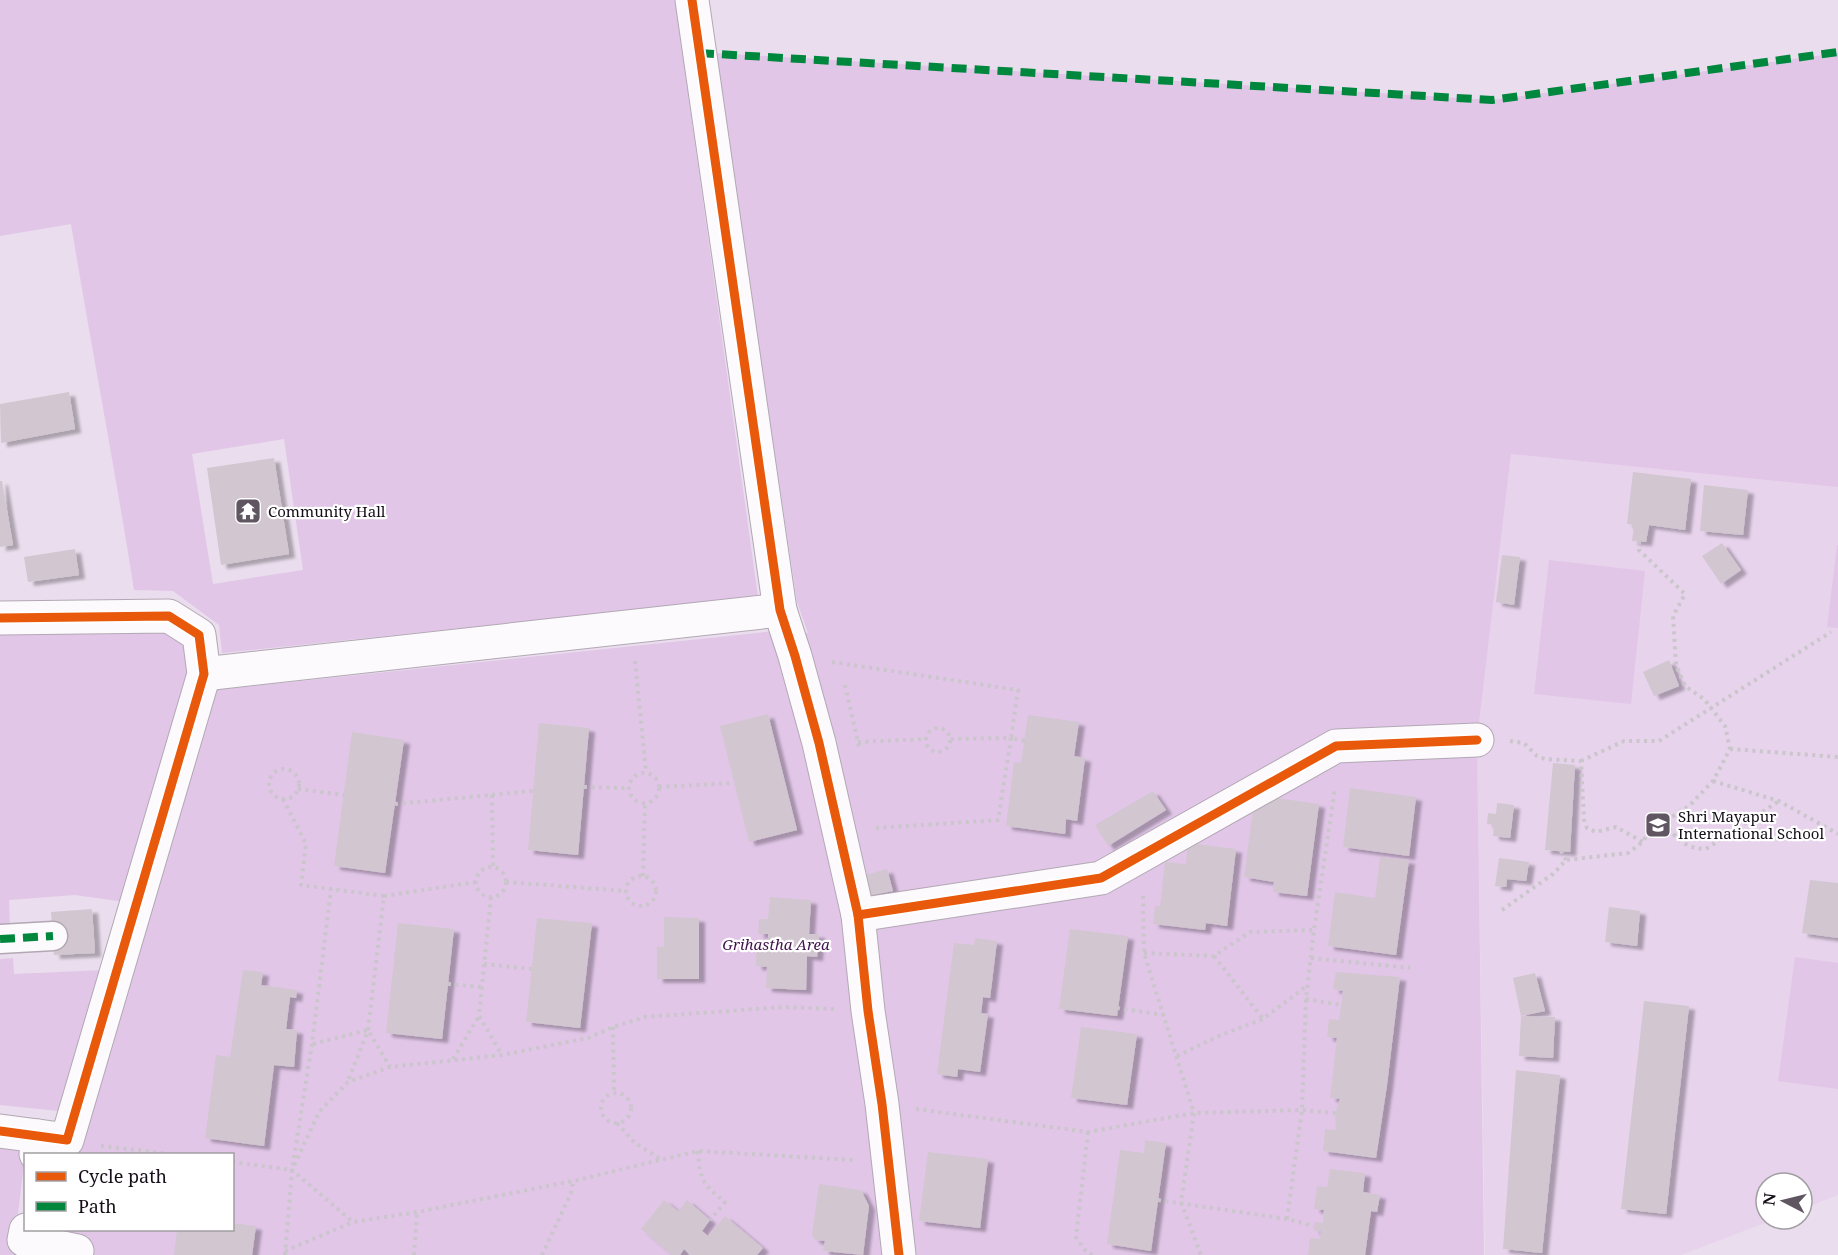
<svg xmlns="http://www.w3.org/2000/svg" width="1838" height="1255" font-family="'Noto Serif',serif">
  <defs>
    <filter id="shadow"><feDropShadow dx="6" dy="4" stdDeviation="1.5" flood-color="#0004"/></filter>
  </defs>
  <rect width="100%" height="100%" fill="#eadded"/>
  <polygon fill="#e7d3ec" points="1511,454 1838,486 1838,1195 1802,1209 1802,1183 1766,1183 1766,1219 1775,1219 1681,1255 1485,1255 1477,740"/>
  <g fill="#e1c6e8" fill-rule="evenodd">
    <path d="M 0,0 L 675,0 L 758,597 L 222,653 L 219,625 L 173,591 L 134,590 C 115,468 91,346 71,224 L 0,236 ZM 284,439 L 303,570 L 213,584 L 192,454 Z"/>
    <polygon points="715,53 1492,100 1838,53 1838,487 1511,454 1477,740 1484,1255 86,1255 68,1241 69,1230 232,1230 232,1154 78,1154 77,1152 215,690 775,631 808,633 797,602"/>
    <polygon points="1837,545 1838,545 1838,628 1827,627"/>
    <polygon points="1549,560 1645,571 1631,704 1534,694"/>
    <polygon points="164,631 185,644 189,682 125,902 75,895 9,900 10,927 0,928 0,632"/>
    <polygon points="1795,957 1838,963 1838,1089 1778,1081"/>
    <polygon points="13,958 14,974 103,970 59,1111 0,1105 0,959"/>
    <polygon points="0,1143 26,1146 14,1248 46,1255 0,1255"/>
  </g>
  <g fill="#d2c6d1" filter="url(#shadow)">
    <polygon points="69,392 75,429 1,443 0,404"/>
    <polygon points="274,458 289,554 221,565 207,468"/>
    <polygon points="1633,472 1691,479 1685,530 1649,525 1646,542 1632,541 1634,525 1627,524"/>
    <polygon points="0,481 2,481 13,545 0,547"/>
    <polygon points="1704,485 1748,490 1743,535 1700,531"/>
    <polygon points="1722,543 1741,570 1721,584 1702,556"/>
    <polygon points="75,549 79,575 28,582 24,557"/>
    <polygon points="1502,555 1520,557 1514,605 1496,602"/>
    <polygon points="1669,660 1679,686 1654,696 1643,672"/>
    <polygon points="768,714 797,830 749,842 720,726"/>
    <polygon points="1028,715 1079,722 1074,756 1085,758 1077,821 1066,819 1065,834 1006,826 1014,762 1021,763"/>
    <polygon points="539,723 589,728 578,855 528,850"/>
    <polygon points="352,732 404,740 385,873 334,866"/>
    <polygon points="1553,763 1575,765 1570,852 1545,850"/>
    <polygon points="1350,788 1416,797 1409,856 1343,847"/>
    <polygon points="1153,791 1166,810 1108,846 1095,825"/>
    <polygon points="1255,795 1319,804 1307,896 1273,892 1274,882 1244,877"/>
    <polygon points="1497,803 1514,805 1510,838 1493,836 1494,825 1487,824 1488,813 1496,814"/>
    <polygon points="1188,843 1236,849 1227,926 1206,923 1205,930 1153,924 1155,906 1160,906 1165,862 1186,864"/>
    <polygon points="1380,857 1409,860 1396,955 1328,946 1335,892 1375,898"/>
    <polygon points="1499,858 1529,862 1526,881 1507,879 1506,887 1495,886"/>
    <polygon points="887,869 893,891 862,897 858,877"/>
    <polygon points="1810,880 1838,883 1838,938 1802,933"/>
    <polygon points="770,897 811,900 809,934 819,934 817,957 807,956 806,990 766,988 767,967 756,966 756,949 768,949 768,934 758,934 759,919 768,919"/>
    <polygon points="1609,907 1640,911 1637,946 1605,942"/>
    <polygon points="92,909 95,953 54,955 51,912"/>
    <polygon points="664,917 699,918 699,979 657,979 657,946 664,947"/>
    <polygon points="537,918 592,923 580,1028 526,1022"/>
    <polygon points="398,923 454,929 442,1039 386,1033"/>
    <polygon points="1070,929 1128,936 1117,1016 1059,1009"/>
    <polygon points="975,938 997,941 990,998 983,997 981,1013 988,1014 980,1072 958,1069 957,1077 937,1074 954,943 974,945"/>
    <polygon points="243,970 263,972 261,985 297,990 296,998 290,997 286,1029 297,1030 294,1067 274,1065 264,1146 205,1138 216,1055 230,1057"/>
    <polygon points="1336,972 1400,977 1387,1085 1376,1158 1323,1151 1325,1129 1336,1130 1335,1113 1340,1099 1330,1098 1337,1038 1327,1037 1329,1019 1339,1020 1343,991 1333,989"/>
    <polygon points="1535,973 1545,1011 1521,1016 1513,978"/>
    <polygon points="1644,1001 1689,1006 1666,1214 1621,1209"/>
    <polygon points="1521,1016 1555,1017 1553,1058 1519,1056"/>
    <polygon points="1081,1027 1137,1034 1127,1105 1071,1098"/>
    <polygon points="1516,1070 1560,1075 1542,1253 1503,1249"/>
    <polygon points="1145,1140 1166,1143 1151,1251 1107,1244 1120,1150 1144,1153"/>
    <polygon points="928,1152 988,1159 980,1228 919,1221"/>
    <polygon points="1330,1169 1365,1173 1363,1192 1380,1195 1377,1212 1371,1211 1365,1255 1308,1255 1310,1238 1320,1239 1321,1231 1314,1231 1315,1222 1323,1223 1324,1210 1314,1209 1317,1186 1327,1187"/>
    <polygon points="819,1184 861,1190 869,1206 863,1255 823,1251 825,1241 815,1240 812,1235"/>
    <polygon points="664,1200 678,1211 687,1200 710,1220 702,1231 708,1236 725,1216 763,1248 757,1255 690,1255 684,1249 680,1255 672,1255 641,1229"/>
    <polygon points="232,1223 256,1226 252,1255 174,1255 177,1230 232,1230"/>
  </g>
  <g fill="none" stroke-linecap="round" stroke-linejoin="round">
    <defs>
      <polyline id="pedestrian" points="0,939 53,936"/>
      <g id="minor">
        <polyline points="692,0 780,610 795,656 819,743 858,915 868,1011 882,1104 899,1255"/>
        <polyline points="204,674 780,610"/>
        <polyline points="858,915 1101,878 1336,746 1477,740"/>
        <polyline points="0,1131 38,1136"/>
      </g>
      <g id="tertiary">
        <polyline points="0,618 169,616 199,635 204,674 67,1140 38,1136 36,1154"/>
        <polyline points="26,1230 24,1240 77,1251 76,1255"/>
      </g>
    </defs>
    <use href="#pedestrian" stroke="#b2a8b4" stroke-width="31"/>
    <use href="#minor" stroke="#b2a8b4" stroke-width="35"/>
    <use href="#tertiary" stroke="#b2a8b4" stroke-width="35"/>
    <g stroke="#cac6cb" stroke-width="4" stroke-dasharray="3 4.5" stroke-linecap="butt">
      <polyline points="635,661 646,772"/>
      <polyline points="832,662 1018,690 1011,738 1025,741"/>
      <polyline points="845,685 859,747"/>
      <circle cx="938" cy="740" r="12"/>
      <polyline points="1510,741 1524,743 1537,756 1545,759 1581,761 1584,820 1587,828 1596,832 1616,827 1643,842"/>
      <polyline points="858,742 926,739"/>
      <polyline points="1730,749 1838,757"/>
      <polyline points="1581,761 1624,741 1659,741 1831,632"/>
      <circle cx="284" cy="784" r="15"/>
      <circle cx="644" cy="788" r="15"/>
      <polyline points="1713,781 1779,801 1838,834"/>
      <polyline points="584,787 629,788"/>
      <polyline points="659,787 734,783"/>
      <polyline points="298,789 344,795"/>
      <polyline points="492,795 493,867"/>
      <polyline points="283,799 306,844 301,885 384,896 368,1030 348,1081"/>
      <polyline points="395,804 533,791"/>
      <path d="M 1664,822 C 1676,838 1685,849 1706,849 L 1779,801"/>
      <polyline points="876,828 998,820 1011,738 950,739"/>
      <polyline points="1561,851 1566,860"/>
      <circle cx="491" cy="882" r="15"/>
      <polyline points="643,876 645,803"/>
      <circle cx="641" cy="891" r="15"/>
      <polyline points="506,882 626,891"/>
      <polyline points="384,896 476,882"/>
      <polyline points="1143,896 1144,953 1194,1113 1181,1202 1201,1255"/>
      <polyline points="491,897 479,1016 502,1055"/>
      <polyline points="1502,910 1553,874 1566,860 1628,853 1643,842 1648,832 1689,806 1713,781 1730,749 1725,726 1704,699 1685,686 1676,665 1673,616 1685,594 1639,550 1639,541"/>
      <polyline points="1144,953 1214,956 1250,932 1314,930"/>
      <polyline points="1214,956 1263,1019"/>
      <polyline points="1311,958 1410,968"/>
      <polyline points="484,964 532,969"/>
      <polyline points="448,984 481,987"/>
      <polyline points="1306,999 1341,1005"/>
      <polyline points="1117,1008 1164,1015"/>
      <polyline points="834,1009 784,1007 645,1017 613,1027 588,1038 502,1055 390,1067 348,1082 319,1112 292,1170 353,1222 417,1212 573,1181 698,1151 854,1160"/>
      <polyline points="613,1027 614,1093"/>
      <polyline points="313,1044 368,1030 390,1067"/>
      <polyline points="1177,1056 1221,1035 1263,1019 1307,986"/>
      <polyline points="453,1059 479,1016"/>
      <circle cx="616" cy="1108" r="15"/>
      <polyline points="916,1109 1088,1132 1194,1113 1302,1110 1335,1113"/>
      <polyline points="617,1123 635,1143 662,1160"/>
      <polyline points="1088,1132 1076,1237 1085,1250 1092,1255"/>
      <polyline points="101,1146 171,1154"/>
      <path d="M 698,1151 C 700,1180 702,1184 725,1202 L 710,1220"/>
      <polyline points="232,1162 292,1170"/>
      <polyline points="1158,1200 1287,1219 1314,1226"/>
      <polyline points="1287,1219 1302,1110 1306,999 1314,930 1335,788"/>
      <polyline points="285,1251 353,1222"/>
      <polyline points="285,1255 292,1170 312,1044 331,889"/>
      <polyline points="414,1255 417,1212"/>
      <polyline points="542,1255 571,1193 573,1181"/>
    </g>
    <use href="#pedestrian" stroke="#fcfafc" stroke-width="28"/>
    <use href="#minor" stroke="#fcfafc" stroke-width="33"/>
    <use href="#tertiary" stroke="#fcfafc" stroke-width="33"/>
    <g stroke="#00873e" stroke-width="8" stroke-dasharray="15 8" stroke-linecap="butt">
      <polyline points="699,53 1492,100 1838,52"/>
      <polyline points="0,939 53,936"/>
    </g>
    <defs>
      <g id="cycleway">
        <polyline points="692,0 780,610 795,656 819,743 858,915 868,1011 882,1104 899,1255"/>
        <polyline points="0,618 169,616 199,635 204,674 67,1140 0,1131"/>
        <polyline points="858,915 1101,878 1336,746 1477,740"/>
      </g>
    </defs>
    <use href="#cycleway" stroke="#fff" stroke-width="13"/>
    <use href="#cycleway" stroke="#e8590c" stroke-width="9"/>
  </g>
  <defs>
    <symbol id="temple-square" viewBox="-11 -11 22 22"><rect x="-9" y="-9" width="18" height="18" rx="4" fill="#605662" stroke="#fff"/><path d="M0-6L5-2H3V0L6.5 2.5H4V6H1.5V3h-3V6H-4V2.5H-6.5L-3 0V-2H-5Z" fill="#fff"/></symbol>
    <symbol id="school-square" viewBox="-11 -11 22 22"><rect x="-9" y="-9" width="18" height="18" rx="4" fill="#605662" stroke="#fff"/><path d="M0-5L7-2L0 1L-7-2ZM-4 1L0 2.5L4 1V4Q0 6-4 4Z" fill="#fff"/></symbol>
  </defs>
  <g fill-rule="evenodd">
    <use href="#temple-square" x="233" y="496" width="30" height="30"/>
    <use href="#school-square" x="1643" y="810" width="30" height="30"/>
  </g>
  <g text-anchor="middle" dominant-baseline="central" stroke-width="4.5" stroke-linejoin="round" paint-order="stroke">
    <g font-size="15" fill="#150d17" stroke="#fff" text-anchor="start">
      <text x="268" y="511">Community Hall</text>
      <text x="1678" y="816">Shri Mayapur<tspan x="1678" dy="17">International School</tspan></text>
    </g>
    <g font-size="15" font-style="italic" fill="#40104c" stroke="#fff">
      <text x="776" y="944">Grihastha Area</text>
    </g>
  </g>
  <rect x="24" y="1153" width="210" height="78" fill="#ffffff" stroke="#a19ea2" stroke-width="1.5"/>
  <rect x="36" y="1172" width="30" height="9" fill="#e8590c" stroke="#a19ea2" stroke-width="1.5"/>
  <text x="78" y="1183" font-size="18" fill="#150d17">Cycle path</text>
  <rect x="36" y="1202" width="30" height="9" fill="#00873e" stroke="#a19ea2" stroke-width="1.5"/>
  <text x="78" y="1213" font-size="18" fill="#150d17">Path</text>
  <g transform="translate(1784 1201) rotate(277)"><circle r="28" fill="#ffffff" stroke="#a19ea2" stroke-width="1.5"/>
  <path d="M0-4.5L10 22L0 15L-10 22Z" fill="#605662"/>
  <text y="-9" font-size="16" font-weight="bold" text-anchor="middle" fill="#150d17">N</text>
  </g>
</svg>
